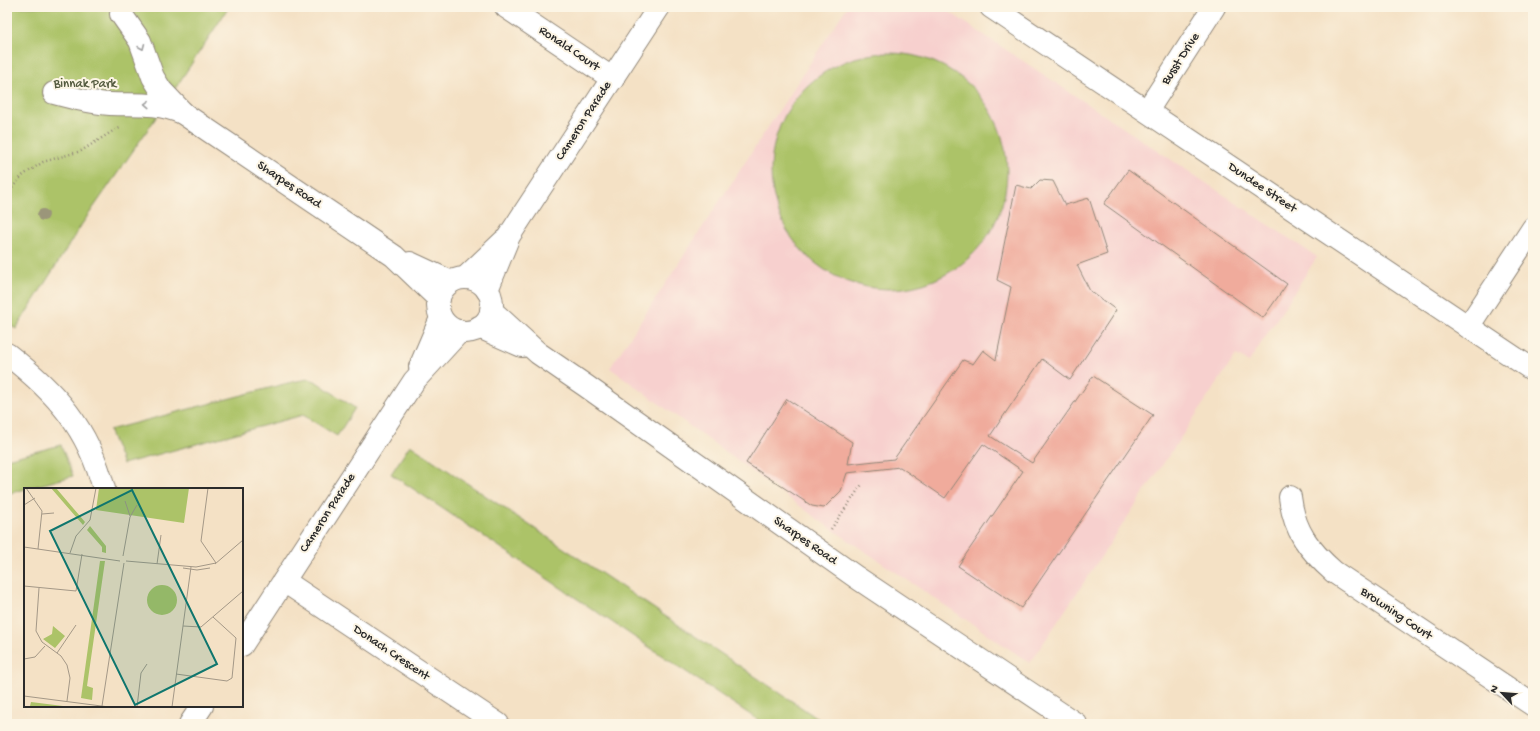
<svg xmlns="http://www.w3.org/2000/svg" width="1540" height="731" font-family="'Gochi Hand',sans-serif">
  <rect width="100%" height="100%" fill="#fcf5e5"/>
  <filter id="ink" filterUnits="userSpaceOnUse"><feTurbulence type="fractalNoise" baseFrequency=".025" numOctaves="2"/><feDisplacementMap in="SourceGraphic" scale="8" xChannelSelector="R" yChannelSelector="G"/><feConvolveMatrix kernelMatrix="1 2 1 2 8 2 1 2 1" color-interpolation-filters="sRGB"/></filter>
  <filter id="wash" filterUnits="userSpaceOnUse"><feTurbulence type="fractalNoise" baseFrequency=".012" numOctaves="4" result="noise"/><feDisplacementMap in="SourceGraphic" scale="16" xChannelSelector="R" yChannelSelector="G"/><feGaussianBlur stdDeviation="0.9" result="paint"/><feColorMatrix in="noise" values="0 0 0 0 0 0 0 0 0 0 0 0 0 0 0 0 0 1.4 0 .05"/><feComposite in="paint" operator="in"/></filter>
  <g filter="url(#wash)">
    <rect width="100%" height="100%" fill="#f4e1c5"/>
    <polygon fill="#f7d0ce" points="847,7 942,7 1317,257 1249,362 1236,355 1030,663 826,525 610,368"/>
    <g fill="#acc368" stroke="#6c774a">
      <polygon points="7,7 229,7 151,125 82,224 16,329 7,323"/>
      <circle cx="889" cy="171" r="118"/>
      <polygon points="308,379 315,381 355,408 337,436 303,415 123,464 109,430 292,382"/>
      <polygon points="61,445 73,476 7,494 7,459"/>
      <polygon points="410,445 826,724 764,724 391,474"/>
    </g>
    <g id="blocks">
      <g fill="#f0ab9c">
        <polygon points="1128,170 1287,284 1263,318 1104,204"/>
        <polygon points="1040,180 1053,181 1065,205 1089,198 1107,254 1077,265 1090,291 1116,310 1070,380 1042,359 990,436 1032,463 1093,376 1153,415 1021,608 958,566 1023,471 983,444 945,498 900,467 847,473 841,491 824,508 812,506 746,463 787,399 852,442 848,464 894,459 963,360 973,364 983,350 996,360 1011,287 997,280 1016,185 1031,189"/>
      </g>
    </g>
  </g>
  <g filter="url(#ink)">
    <use href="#blocks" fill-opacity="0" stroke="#908678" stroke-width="1"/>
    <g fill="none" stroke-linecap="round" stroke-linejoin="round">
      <defs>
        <g id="minor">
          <polyline points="506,7 613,79"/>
          <polyline points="991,7 1533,370"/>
          <polyline points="121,14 140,41 153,77 161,90 184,114 394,256 439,299"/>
          <path d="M 54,93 C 72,98 91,103 110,104 C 139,105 155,102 183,113"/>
          <polyline points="1147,111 1214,7"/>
          <polyline points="410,263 451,282"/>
          <polyline points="491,310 538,353 586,386 856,577 1076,724"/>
          <polyline points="479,327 522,346"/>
          <polyline points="1468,327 1533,228"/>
          <path d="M 7,354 C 56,392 88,428 104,489"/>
          <path d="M 1290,497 C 1294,531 1309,550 1334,572 L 1533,705"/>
          <polyline points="284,581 498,724"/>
        </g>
        <g id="tertiary">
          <polyline points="465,278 504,241"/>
          <circle cx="465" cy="305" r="27"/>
          <polyline points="487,290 509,236 659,7"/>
          <polyline points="420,367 441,318"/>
          <polyline points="242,645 414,381 460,331"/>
          <polyline points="190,724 202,706"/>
        </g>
      </defs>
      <use href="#minor" stroke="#908678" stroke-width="24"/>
      <use href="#tertiary" stroke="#908678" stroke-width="24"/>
      <g stroke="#908678" stroke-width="2.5" stroke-dasharray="1 3" stroke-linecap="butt">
        <polyline points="7,194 22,176 43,162 81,151 113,131 120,128"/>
        <polyline points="831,529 863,483"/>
      </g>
      <use href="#minor" stroke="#fff" stroke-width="22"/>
      <use href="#tertiary" stroke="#fff" stroke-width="22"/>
    </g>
    <circle fill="#9b967a" cx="43" cy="215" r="6"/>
    <defs><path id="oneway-chevron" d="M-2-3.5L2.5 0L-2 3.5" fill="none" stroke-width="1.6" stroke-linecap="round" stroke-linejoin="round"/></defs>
    <g stroke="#a0a0a0">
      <use href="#oneway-chevron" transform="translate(142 47) rotate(67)"/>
      <use href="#oneway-chevron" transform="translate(147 104) rotate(-177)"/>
    </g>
  </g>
  <g text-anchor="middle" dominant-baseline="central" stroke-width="4" stroke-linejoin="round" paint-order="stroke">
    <g font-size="13" fill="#2b2b2b" stroke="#fcf5e5">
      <text transform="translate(569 49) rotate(34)">Ronald Court</text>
      <text transform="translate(1181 59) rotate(-57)">Busst Drive</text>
      <text transform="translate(584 121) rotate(-57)">Cameron Parade</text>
      <text transform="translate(289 185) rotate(34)">Sharpes Road</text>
      <text transform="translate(1262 188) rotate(34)">Dundee Street</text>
      <text transform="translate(328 513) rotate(-57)">Cameron Parade</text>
      <text transform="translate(805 541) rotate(35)">Sharpes Road</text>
      <text transform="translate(1396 614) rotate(34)">Browning Court</text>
      <text transform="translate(391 653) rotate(34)">Donach Crescent</text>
    </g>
    <g font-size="13" fill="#52593d" stroke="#fcf5e5">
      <text x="85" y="84">Binnak Park</text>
    </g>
  </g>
  <g transform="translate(24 488)">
    <rect width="219" height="219" fill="#f4e1c5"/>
    <path d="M 27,0 L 32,0 L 61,34 L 59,37 ZM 75,0 L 165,0 L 160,35 L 72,22 ZM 66,38 L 82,58 L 82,65 L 78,64 L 78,59 L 63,42 ZM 76,73 L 81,73 L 63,198 L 69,200 L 68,212 L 57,210 ZM123 112a15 15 0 1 1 30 0a15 15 0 1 1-30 0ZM 29,138 L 41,148 L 31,160 L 19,151 L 28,146 ZM 7,214 L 47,219 L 6,218 Z" fill="#acc368"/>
    <path fill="none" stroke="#a49887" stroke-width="1" d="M 2,0 L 18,23 L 14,61M 184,0 L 177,53 L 192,75M 101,13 L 106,28M 0,17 L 11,10M 18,26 L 30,25M 0,59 L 96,73M 46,65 L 52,48 L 66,32 L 72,0M 99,68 L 106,29 L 113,17M 102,73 L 172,79 L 192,75M 133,76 L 137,47M 191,76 L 219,52M 159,80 L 173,82 L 186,80M 0,98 L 52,103 L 58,66M 15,100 L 12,143 L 18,154 L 37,168 L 43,177 L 46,190 L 43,213M 159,138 L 177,139 L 219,103M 33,165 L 52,137M 0,171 L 11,169 L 21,158M 152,186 L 203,193 L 208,190 L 212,150 L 189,129M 0,208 L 85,219M 78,218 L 100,75M 113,219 L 117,185 L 123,176M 148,219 L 167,79"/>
    <path fill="#0f766e" fill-opacity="0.15" stroke="#0f766e" stroke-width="2" d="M 108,2 L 193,176 L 111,217 L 26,43 Z"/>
    <rect width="219" height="219" fill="none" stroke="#2b2b2b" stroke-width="2"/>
  </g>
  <rect width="1540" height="731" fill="none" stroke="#fcf5e5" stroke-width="24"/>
  <g transform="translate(1502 693) rotate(296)" stroke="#fcf5e5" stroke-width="3" paint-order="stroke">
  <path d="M0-3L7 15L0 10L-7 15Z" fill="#2b2b2b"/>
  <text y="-6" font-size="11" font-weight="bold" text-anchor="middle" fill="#2b2b2b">N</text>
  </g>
</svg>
